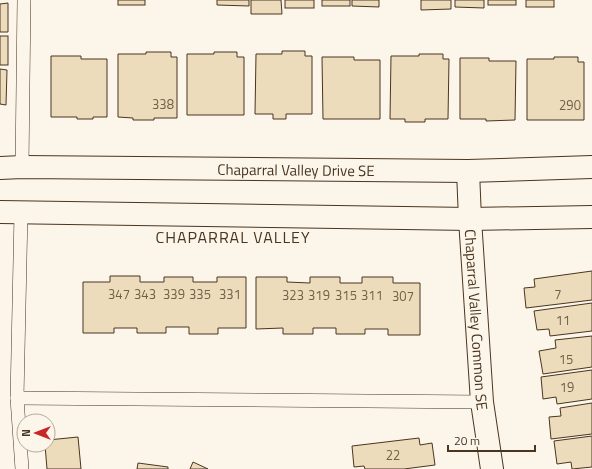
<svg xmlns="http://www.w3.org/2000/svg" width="592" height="469" font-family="'Titillium Web',sans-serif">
  <rect width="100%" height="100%" fill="#fbf6e9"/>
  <g fill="#ecdcbc" stroke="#4a3520">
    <rect x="118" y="0" width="27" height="5"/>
    <polygon points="217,0 249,0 249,6 217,5"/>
    <polygon points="251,0 281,0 282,14 251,14"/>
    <rect x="285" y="0" width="29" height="8"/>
    <rect x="322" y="0" width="28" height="6"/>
    <polygon points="352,0 379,0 379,7 352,6"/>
    <polygon points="421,0 451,0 451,9 421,10"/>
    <polygon points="455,0 484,0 484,8 455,7"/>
    <rect x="488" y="0" width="28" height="5"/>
    <rect x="526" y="0" width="28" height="7"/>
    <polygon points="8,3 8,32 0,32 0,4"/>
    <rect x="0" y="36" width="8" height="29"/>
    <polygon points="282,51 305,51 305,56 312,56 312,114 286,114 286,119 273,119 273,114 255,114 256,54 282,54"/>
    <polygon points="146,52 171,52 171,57 177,57 177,118 154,118 154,120 133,120 133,118 118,117 118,54 146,54"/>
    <polygon points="214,52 237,52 237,57 244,57 244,115 187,115 187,54 214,54"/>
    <polygon points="419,54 443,54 443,59 449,59 448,119 425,119 425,122 405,122 405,119 390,119 391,56 419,56"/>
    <polygon points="51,56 81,56 81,59 107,59 107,117 93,117 93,119 77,119 77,117 51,117"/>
    <polygon points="322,57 354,57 354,60 380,60 380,119 323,119"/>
    <polygon points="554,57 578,57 578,62 584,62 584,120 527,120 527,59 554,59"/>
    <polygon points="460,58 489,58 489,61 516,61 515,120 486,121 486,119 460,119"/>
    <polygon points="0,69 7,70 6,105 0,104"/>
    <polygon points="592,271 592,300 526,308 524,288 535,287 534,279"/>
    <polygon points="110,276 140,276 140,282 164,282 164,277 193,277 193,282 217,282 217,277 246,277 246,328 218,328 218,334 189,334 189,327 166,327 166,333 137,333 137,328 114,328 114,333 83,333 83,282 110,282"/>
    <polygon points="256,277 287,277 287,282 310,283 310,277 340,277 340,283 362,283 362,277 393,277 393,283 420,283 420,335 388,335 388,329 365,329 365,334 336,334 336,328 313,328 313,334 283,334 283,328 256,329"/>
    <polygon points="592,303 592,331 550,336 549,329 537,330 534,311"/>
    <polygon points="592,336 592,367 543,374 539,351 556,348 555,340"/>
    <polygon points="592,370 592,399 557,404 556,397 543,399 541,377"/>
    <polygon points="592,403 592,434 551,439 549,417 561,416 560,408"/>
    <polygon points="592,436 592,467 572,469 571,462 557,464 554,441"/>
    <polygon points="78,437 81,469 47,469 45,445 48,445 48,440"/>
    <polygon points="419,438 420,445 432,443 435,465 404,469 365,469 364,466 354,467 352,446"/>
    <polygon points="193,462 208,469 190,469"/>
    <polygon points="138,463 168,467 168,469 137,469"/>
  </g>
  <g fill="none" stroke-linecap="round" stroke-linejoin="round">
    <defs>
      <g id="service">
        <polyline points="22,167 24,0"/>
        <polyline points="21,213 17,398 22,469"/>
        <polyline points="17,398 482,402"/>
      </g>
      <g id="minor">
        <path id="s1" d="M 468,171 L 470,219 L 482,402 L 492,469"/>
      </g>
      <g id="tertiary">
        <path id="s2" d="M 0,168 L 22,167 L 468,171 L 592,167"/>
        <polyline points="0,212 470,219 592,217"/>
      </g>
    </defs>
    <use href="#service" stroke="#4a3520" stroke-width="14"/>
    <use href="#minor" stroke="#4a3520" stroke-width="24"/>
    <use href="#tertiary" stroke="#4a3520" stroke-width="24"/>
    <use href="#service" stroke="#fbf6e9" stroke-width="13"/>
    <use href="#minor" stroke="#fbf6e9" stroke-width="22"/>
    <use href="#tertiary" stroke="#fbf6e9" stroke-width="22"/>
  </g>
  <g text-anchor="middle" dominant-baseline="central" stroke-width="3" stroke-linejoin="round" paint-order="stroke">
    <g font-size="13" fill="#725f47">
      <text x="163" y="104">338</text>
      <text x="570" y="105">290</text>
      <text x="119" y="294">347</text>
      <text x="145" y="294">343</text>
      <text x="174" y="294">339</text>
      <text x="200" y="294">335</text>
      <text x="230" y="294">331</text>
      <text x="558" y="294">7</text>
      <text x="293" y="295">323</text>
      <text x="319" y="295">319</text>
      <text x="346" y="295">315</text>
      <text x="372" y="295">311</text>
      <text x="403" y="296">307</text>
      <text x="563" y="320">11</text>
      <text x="566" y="359">15</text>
      <text x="567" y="387">19</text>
      <text x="393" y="455">22</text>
    </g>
    <g font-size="15" fill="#4a3520" stroke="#fbf6e9">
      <text stroke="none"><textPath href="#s2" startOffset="296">Chaparral Valley Drive SE</textPath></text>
      <text stroke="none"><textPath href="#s1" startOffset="149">Chaparral Valley Common SE</textPath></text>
    </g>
    <g font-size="16" letter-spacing="1" fill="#4a3520" stroke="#fbf6e9">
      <text x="233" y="237">CHAPARRAL VALLEY</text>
    </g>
  </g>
  <g transform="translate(36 433) rotate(270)"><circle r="19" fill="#fbf6e9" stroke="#b4a999"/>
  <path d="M0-3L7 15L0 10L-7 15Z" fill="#c62828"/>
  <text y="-6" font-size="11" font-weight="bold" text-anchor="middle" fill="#4a3520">N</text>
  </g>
  <path d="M448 445v6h87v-6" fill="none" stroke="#4a3520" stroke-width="2"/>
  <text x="454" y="445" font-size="12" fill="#4a3520" stroke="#fbf6e9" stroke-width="3" paint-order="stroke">20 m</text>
</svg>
